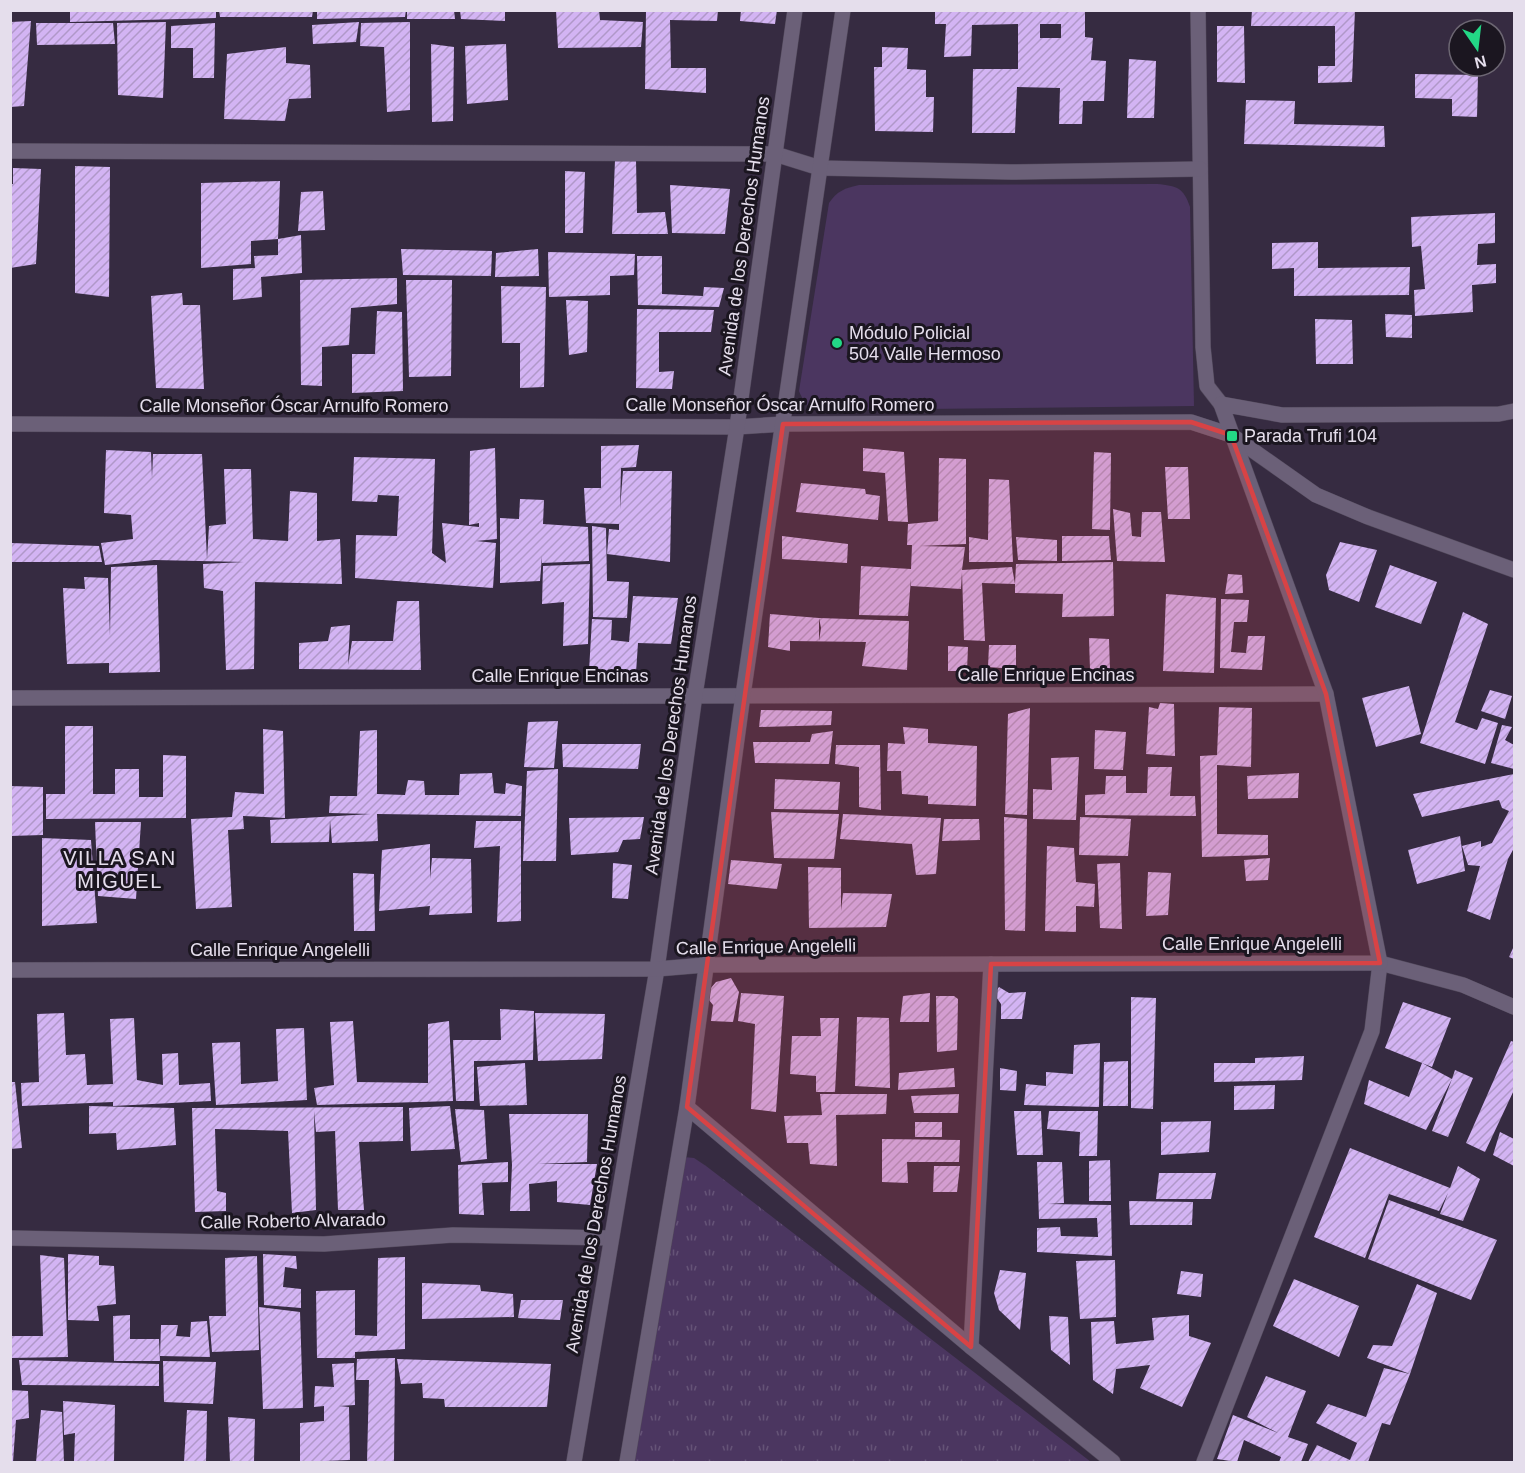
<svg xmlns="http://www.w3.org/2000/svg" width="1525" height="1473" font-family="Arial,sans-serif">
  <defs>
    <pattern id="grass-tufts" width="24" height="20" patternUnits="userSpaceOnUse" patternTransform="scale(1.5)"><rect width="24" height="20" fill="#4b3660"/><path d="M3 7l-1-3M5 7V3M7 7l1-3M15 17l-1-3M17 17v-4M19 17l1-3" fill="none" stroke="#655377"/></pattern>
    <pattern id="building-hatch" width="6" height="6" patternUnits="userSpaceOnUse" patternTransform="scale(1.5)"><rect width="6" height="6" fill="#d3b4f3"/><path d="M-1 1l2-2M0 6l6-6M5 7l2-2" fill="none" stroke="#b098c8"/></pattern>
  </defs>
  <rect width="100%" height="100%" fill="#362b41"/>
  <polygon fill="url(#grass-tufts)" points="683,1157 694,1158 706,1166 1091,1462 628,1462"/>
  <path fill="#4b3660" d="M 1157,184 C 1177,186 1183,187 1190,207 L 1194,406 L 826,410 C 810,410 805,406 799,391 L 829,203 C 837,191 845,188 859,185 Z"/>
  <g fill="url(#building-hatch)" fill-rule="evenodd">
    <polygon points="70,10 216,10 216,18 70,22"/>
    <polygon points="219,10 313,10 312,17 220,17"/>
    <polygon points="317,10 406,10 405,17 317,19"/>
    <polygon points="407,10 454,10 455,19 407,19"/>
    <polygon points="460,10 505,10 505,21 461,19"/>
    <polygon points="556,10 599,10 600,20 643,22 641,47 558,48"/>
    <polygon points="646,10 718,10 717,21 670,20 671,68 706,68 706,93 645,89"/>
    <polygon points="741,10 777,10 775,24 740,21"/>
    <path d="M 935,10 L 1085,10 L 1085,37 L 1093,38 L 1091,60 L 1106,61 L 1104,101 L 1083,101 L 1082,124 L 1059,124 L 1060,88 L 1017,87 L 1015,133 L 972,133 L 973,69 L 1018,69 L 1018,24 L 972,25 L 971,56 L 944,57 L 946,24 L 935,24 ZM 1040,24 L 1061,24 L 1061,38 L 1040,38 Z"/>
    <polygon points="1252,10 1355,10 1352,82 1318,83 1318,66 1335,66 1335,26 1251,26"/>
    <polygon points="31,21 24,106 10,107 10,22"/>
    <polygon points="166,22 163,98 118,95 117,23"/>
    <polygon points="359,22 356,42 313,44 312,25"/>
    <polygon points="410,22 410,110 387,112 384,47 360,46 361,23"/>
    <polygon points="36,23 113,23 115,44 37,45"/>
    <polygon points="215,23 214,78 193,78 193,48 171,48 171,26"/>
    <polygon points="1217,26 1244,26 1245,83 1217,82"/>
    <polygon points="431,44 454,47 453,121 432,122"/>
    <polygon points="506,44 508,100 467,104 465,46"/>
    <polygon points="286,47 286,63 310,65 311,98 289,99 285,121 224,119 227,54"/>
    <polygon points="882,47 908,48 907,69 926,70 926,97 934,97 933,132 875,131 874,67 882,67"/>
    <polygon points="1129,59 1156,61 1154,118 1127,118"/>
    <polygon points="1415,74 1478,75 1477,117 1452,116 1452,99 1415,98"/>
    <polygon points="1246,100 1295,101 1294,124 1384,126 1385,147 1244,144"/>
    <polygon points="615,160 636,160 637,213 665,212 668,234 612,234"/>
    <polygon points="75,166 110,167 109,297 75,293"/>
    <polygon points="13,168 41,169 36,264 10,268 10,184 13,184"/>
    <polygon points="565,171 585,172 583,233 565,233"/>
    <polygon points="280,181 278,239 251,241 251,264 201,268 201,183"/>
    <polygon points="670,185 730,189 725,234 672,233"/>
    <polygon points="323,191 325,230 298,231 301,192"/>
    <polygon points="1495,213 1495,243 1478,244 1477,265 1496,264 1496,283 1472,285 1473,312 1415,316 1414,290 1425,289 1421,246 1412,247 1411,217"/>
    <polygon points="301,235 302,273 261,277 262,297 233,300 233,269 255,268 254,256 278,255 278,239"/>
    <polygon points="1318,242 1318,268 1410,267 1409,295 1294,296 1294,268 1272,269 1272,243"/>
    <polygon points="401,249 492,251 491,276 403,275"/>
    <polygon points="538,249 539,276 495,277 496,253"/>
    <polygon points="548,252 635,254 634,275 610,276 610,295 549,297"/>
    <polygon points="637,256 662,256 662,294 703,296 704,287 724,288 719,307 638,305"/>
    <polygon points="397,278 397,304 351,308 349,345 322,347 322,386 301,385 300,280"/>
    <polygon points="406,280 452,280 451,376 409,377"/>
    <polygon points="501,286 546,287 544,387 520,388 520,343 502,343"/>
    <polygon points="182,293 183,305 200,305 204,389 156,388 151,296"/>
    <polygon points="566,300 588,301 587,352 569,355"/>
    <polygon points="637,309 714,310 711,332 659,332 659,372 674,371 672,389 636,388"/>
    <polygon points="377,311 402,312 403,391 352,393 352,354 375,354"/>
    <polygon points="1385,314 1412,315 1412,338 1386,337"/>
    <polygon points="1315,319 1352,320 1353,364 1316,364"/>
    <polygon points="639,445 636,467 621,468 620,509 623,471 672,471 670,562 607,554 609,529 619,530 619,524 586,523 584,488 601,488 601,446"/>
    <polygon points="495,448 497,539 476,541 496,543 493,588 355,578 356,535 397,536 399,496 378,495 377,502 352,501 354,457 435,459 432,553 446,563 442,523 479,527 479,523 469,525 470,451"/>
    <polygon points="863,448 904,452 908,522 888,521 885,473 863,471"/>
    <polygon points="106,450 151,452 152,478 153,454 202,454 207,559 209,526 226,524 224,469 251,469 253,539 288,541 290,491 317,493 317,541 340,539 342,584 255,582 254,669 226,670 223,591 204,588 203,564 244,562 154,560 105,565 101,543 133,539 131,515 104,513"/>
    <polygon points="1094,452 1111,453 1110,530 1092,529"/>
    <polygon points="939,458 966,459 966,544 920,546 965,547 962,570 1012,567 1015,584 1016,564 1113,562 1114,616 1062,617 1063,594 1015,593 1015,584 982,583 985,641 964,640 962,572 961,589 911,586 911,579 908,616 859,615 861,566 911,569 912,545 907,545 908,524 938,521"/>
    <polygon points="1165,467 1188,467 1190,519 1168,519"/>
    <polygon points="989,479 1009,480 1013,562 969,562 969,537 988,540"/>
    <polygon points="801,483 865,489 866,494 880,496 878,520 796,512"/>
    <polygon points="520,499 544,500 543,524 588,527 589,561 542,563 542,556 540,581 500,583 500,518 519,519"/>
    <polygon points="1113,509 1130,513 1132,536 1141,537 1142,512 1161,512 1165,562 1117,561"/>
    <polygon points="592,526 606,528 607,581 629,582 627,618 593,617"/>
    <polygon points="782,536 848,544 847,563 782,559"/>
    <polygon points="1062,536 1109,536 1111,560 1062,561"/>
    <polygon points="1016,537 1057,540 1057,561 1018,560"/>
    <polygon points="1340,542 1377,550 1359,602 1329,590 1326,575"/>
    <polygon points="11,543 99,546 102,562 12,562"/>
    <polygon points="590,564 588,644 563,646 564,602 542,604 543,566"/>
    <polygon points="157,565 160,672 109,673 109,663 67,664 63,588 85,589 84,577 108,578 110,636 111,567"/>
    <polygon points="1390,565 1437,582 1421,624 1375,607"/>
    <polygon points="1228,574 1242,575 1243,593 1225,594"/>
    <polygon points="1166,594 1216,598 1214,673 1163,671"/>
    <polygon points="633,596 678,598 671,644 638,643 636,673 589,671 592,619 612,620 611,640 629,642"/>
    <polygon points="1221,599 1249,600 1247,622 1234,622 1231,652 1246,653 1248,636 1265,636 1262,670 1220,668"/>
    <polygon points="397,601 419,601 421,670 299,669 299,643 328,641 331,627 350,625 348,665 352,641 393,641"/>
    <polygon points="1463,612 1488,624 1455,722 1477,730 1482,718 1498,723 1485,764 1420,743"/>
    <polygon points="770,614 819,618 819,641 821,628 819,618 909,621 907,670 862,666 866,642 790,641 790,651 768,647"/>
    <polygon points="1089,638 1109,639 1110,670 1090,669"/>
    <polygon points="989,645 1016,645 1016,669 988,667"/>
    <polygon points="948,646 968,647 967,671 948,671"/>
    <polygon points="1409,686 1421,734 1376,747 1362,698"/>
    <polygon points="1490,690 1512,696 1505,719 1481,711"/>
    <polygon points="1160,703 1174,704 1175,756 1146,754 1149,707 1158,709"/>
    <polygon points="1219,707 1252,708 1251,767 1217,765 1217,834 1268,835 1268,855 1202,857 1200,756 1217,755"/>
    <polygon points="1030,708 1027,815 1005,814 1008,714"/>
    <polygon points="761,710 832,711 831,725 759,727"/>
    <polygon points="558,721 554,768 524,767 528,722"/>
    <polygon points="1502,725 1512,727 1505,740 1514,745 1514,769 1491,763"/>
    <polygon points="65,726 93,726 93,794 115,794 115,769 139,769 139,797 163,797 163,755 186,756 186,818 46,819 46,794 65,794"/>
    <polygon points="903,727 928,729 928,743 977,746 976,806 928,804 928,796 902,794 901,771 887,771 888,743 905,744"/>
    <polygon points="263,729 283,731 285,818 243,816 244,829 228,830 232,907 196,909 191,819 232,817 235,792 264,794"/>
    <polygon points="377,730 377,794 405,795 408,780 424,781 425,795 459,795 460,774 492,773 494,793 505,794 506,783 522,786 521,816 377,814 378,841 332,843 330,820 329,842 271,843 270,820 371,814 329,813 330,796 357,796 360,731"/>
    <polygon points="1095,730 1126,732 1123,770 1094,769"/>
    <polygon points="833,731 829,764 755,763 753,742 810,742 812,734"/>
    <polygon points="562,744 641,744 638,769 563,767"/>
    <polygon points="836,745 880,745 881,810 859,807 859,767 835,764"/>
    <polygon points="1079,757 1076,820 1033,819 1033,789 1052,790 1051,758"/>
    <polygon points="1148,767 1172,767 1170,796 1195,796 1196,816 1085,815 1085,795 1105,794 1106,776 1126,776 1126,793 1147,793"/>
    <polygon points="558,769 556,861 523,861 527,771"/>
    <polygon points="1299,773 1298,798 1248,799 1247,776"/>
    <polygon points="1514,774 1514,848 1508,859 1490,920 1467,911 1480,866 1468,865 1462,846 1481,841 1481,847 1492,843 1509,811 1502,808 1499,800 1422,817 1413,794"/>
    <polygon points="775,779 840,782 838,810 774,809"/>
    <polygon points="10,786 43,787 43,835 10,836"/>
    <polygon points="771,812 839,814 834,859 774,858"/>
    <polygon points="843,814 941,818 936,874 916,875 912,844 840,839"/>
    <polygon points="644,817 640,839 623,840 618,852 571,855 569,818"/>
    <polygon points="1004,817 1027,819 1025,931 1005,930"/>
    <polygon points="1080,817 1131,819 1128,856 1079,855"/>
    <polygon points="944,819 979,819 980,840 942,841"/>
    <polygon points="476,821 521,821 521,921 497,922 500,846 474,848"/>
    <polygon points="95,822 141,822 136,899 98,896"/>
    <polygon points="1460,836 1465,871 1417,884 1408,850"/>
    <polygon points="42,838 91,840 97,923 42,926"/>
    <polygon points="430,844 430,879 432,858 471,859 472,913 429,915 430,906 379,911 382,850"/>
    <polygon points="1047,846 1074,848 1076,882 1095,884 1094,907 1076,906 1076,932 1045,931"/>
    <polygon points="1270,858 1268,880 1246,881 1244,860"/>
    <polygon points="731,860 782,864 777,889 728,884"/>
    <polygon points="613,863 632,865 628,899 612,898"/>
    <polygon points="1120,863 1122,929 1100,928 1097,864"/>
    <polygon points="808,867 841,868 841,911 843,893 892,894 886,927 809,928"/>
    <polygon points="1148,872 1171,873 1168,915 1146,916"/>
    <polygon points="353,873 374,874 375,931 354,931"/>
    <polygon points="1514,946 1514,959 1509,957"/>
    <polygon points="731,978 739,992 733,1022 711,1021 713,1005 705,995 716,982"/>
    <polygon points="999,987 1009,993 1026,992 1022,1019 1001,1019 1001,1004 994,994"/>
    <polygon points="741,993 784,996 776,1112 751,1109 755,1024 738,1021"/>
    <polygon points="930,993 929,1022 900,1022 903,996"/>
    <polygon points="936,996 954,996 958,999 957,1050 937,1052"/>
    <polygon points="1131,997 1156,998 1153,1109 1131,1108"/>
    <polygon points="1403,1002 1451,1018 1432,1067 1422,1063 1452,1079 1455,1070 1473,1078 1448,1137 1432,1131 1452,1079 1426,1130 1364,1104 1369,1080 1409,1097 1422,1063 1385,1048"/>
    <polygon points="500,1009 534,1011 533,1060 474,1061 474,1101 456,1101 453,1040 501,1040"/>
    <polygon points="64,1013 66,1055 85,1054 87,1085 113,1084 110,1019 134,1018 137,1080 163,1085 162,1054 178,1053 179,1085 210,1083 211,1101 113,1106 113,1102 22,1106 21,1083 39,1082 37,1014"/>
    <polygon points="535,1013 605,1014 602,1059 538,1061"/>
    <polygon points="857,1017 889,1018 890,1088 855,1086"/>
    <polygon points="820,1018 839,1018 835,1092 816,1092 816,1076 790,1074 792,1036 821,1036"/>
    <polygon points="353,1021 357,1082 428,1083 428,1024 449,1021 453,1101 317,1105 314,1088 334,1085 330,1022"/>
    <polygon points="304,1028 307,1100 216,1105 212,1043 240,1042 241,1084 278,1081 276,1029"/>
    <polygon points="1511,1041 1514,1042 1514,1090 1485,1152 1466,1143"/>
    <polygon points="1100,1043 1099,1107 1024,1105 1026,1084 1046,1086 1046,1072 1073,1074 1074,1045"/>
    <polygon points="1304,1056 1302,1080 1214,1082 1214,1063 1255,1063 1255,1058"/>
    <polygon points="1128,1061 1128,1106 1103,1106 1104,1062"/>
    <polygon points="525,1063 527,1105 480,1106 477,1067"/>
    <polygon points="954,1068 955,1087 898,1090 899,1073"/>
    <polygon points="1000,1068 1017,1071 1016,1091 1000,1090"/>
    <polygon points="10,1082 15,1082 22,1148 10,1149"/>
    <polygon points="1275,1085 1274,1109 1234,1110 1234,1086"/>
    <polygon points="820,1094 887,1094 886,1114 836,1115 837,1166 810,1164 808,1143 787,1143 784,1116 822,1115"/>
    <polygon points="959,1094 958,1113 914,1113 911,1096"/>
    <polygon points="89,1106 174,1108 176,1145 117,1150 116,1133 89,1134"/>
    <polygon points="450,1106 455,1149 411,1151 409,1108"/>
    <polygon points="403,1107 403,1141 359,1142 364,1210 338,1210 335,1131 316,1132 314,1111 316,1210 292,1213 288,1131 215,1129 217,1191 226,1193 226,1211 195,1212 192,1108"/>
    <polygon points="455,1109 484,1110 487,1159 461,1162"/>
    <polygon points="1014,1111 1041,1111 1043,1155 1017,1155"/>
    <polygon points="1049,1111 1098,1111 1097,1156 1079,1156 1080,1132 1047,1129"/>
    <polygon points="509,1114 588,1114 587,1162 538,1164 597,1164 590,1205 557,1202 557,1181 529,1184 530,1211 510,1211 512,1165"/>
    <polygon points="1211,1121 1209,1152 1161,1155 1161,1122"/>
    <rect x="915" y="1122" width="27" height="15"/>
    <polygon points="1500,1132 1514,1139 1514,1166 1493,1155"/>
    <polygon points="882,1139 960,1140 959,1162 907,1162 908,1183 882,1182"/>
    <polygon points="1350,1148 1450,1188 1458,1166 1480,1179 1463,1221 1440,1214 1448,1193 1439,1211 1389,1194 1365,1258 1314,1237"/>
    <polygon points="1110,1160 1111,1201 1089,1201 1089,1161"/>
    <polygon points="508,1162 508,1182 482,1183 484,1215 459,1214 458,1165"/>
    <polygon points="1037,1162 1062,1162 1064,1203 1048,1204 1111,1205 1112,1256 1037,1252 1037,1228 1060,1227 1061,1236 1098,1237 1097,1218 1039,1219"/>
    <polygon points="934,1166 960,1166 957,1192 933,1192"/>
    <polygon points="1159,1173 1216,1173 1211,1199 1156,1199"/>
    <polygon points="1389,1200 1497,1240 1471,1300 1368,1259"/>
    <polygon points="1129,1201 1193,1202 1192,1225 1130,1225"/>
    <polygon points="68,1254 99,1256 99,1265 114,1266 116,1304 97,1306 99,1321 68,1320"/>
    <polygon points="263,1254 296,1256 297,1269 285,1267 283,1287 301,1289 301,1308 264,1305"/>
    <polygon points="40,1255 64,1258 68,1357 10,1358 10,1336 43,1336"/>
    <polygon points="257,1256 259,1350 212,1352 209,1316 226,1316 225,1258"/>
    <polygon points="405,1257 405,1349 355,1352 355,1358 317,1358 316,1291 355,1290 355,1335 377,1336 378,1258"/>
    <polygon points="1115,1260 1116,1317 1080,1319 1076,1261"/>
    <polygon points="1000,1270 1026,1273 1020,1330 999,1310 994,1293"/>
    <polygon points="1181,1271 1203,1274 1201,1297 1177,1294"/>
    <polygon points="1294,1279 1359,1306 1339,1357 1273,1326"/>
    <polygon points="422,1283 480,1285 481,1291 513,1294 514,1317 422,1319"/>
    <polygon points="1417,1284 1437,1293 1410,1374 1390,1425 1382,1423 1368,1462 1308,1462 1317,1445 1350,1460 1357,1443 1316,1423 1328,1404 1366,1417 1384,1368 1410,1374 1367,1358 1373,1345 1392,1346"/>
    <polygon points="521,1300 563,1300 560,1320 518,1318"/>
    <polygon points="259,1307 300,1312 303,1408 263,1409"/>
    <polygon points="130,1315 130,1339 159,1339 160,1361 114,1361 113,1316"/>
    <polygon points="1189,1315 1189,1336 1211,1343 1182,1407 1140,1388 1150,1365 1116,1369 1113,1394 1093,1380 1091,1322 1114,1321 1116,1344 1154,1340 1152,1318"/>
    <polygon points="1049,1316 1068,1317 1070,1365 1051,1350"/>
    <polygon points="207,1321 210,1357 160,1356 161,1325 178,1325 176,1336 190,1337 191,1322"/>
    <polygon points="395,1358 394,1462 367,1462 369,1380 356,1380 357,1359"/>
    <polygon points="397,1359 551,1364 547,1407 445,1407 444,1399 423,1398 422,1383 401,1384"/>
    <polygon points="19,1360 159,1364 159,1386 22,1385"/>
    <polygon points="163,1361 216,1362 213,1404 164,1402"/>
    <polygon points="354,1363 355,1405 339,1406 349,1407 350,1460 300,1462 300,1423 324,1421 324,1406 314,1407 315,1386 334,1387 332,1364"/>
    <polygon points="1266,1376 1306,1391 1288,1437 1308,1444 1301,1462 1279,1462 1281,1457 1244,1440 1237,1462 1217,1459 1233,1415 1278,1433 1247,1417"/>
    <polygon points="10,1390 28,1391 29,1418 16,1420 13,1462 10,1462"/>
    <polygon points="63,1401 115,1405 114,1462 74,1461 75,1433 64,1435"/>
    <polygon points="41,1410 62,1412 64,1462 36,1462"/>
    <polygon points="187,1410 207,1411 206,1462 184,1462"/>
    <polygon points="228,1417 255,1419 254,1462 230,1462"/>
  </g>
  <g fill="none" stroke-linecap="round" stroke-linejoin="round">
    <defs>
      <g id="street">
        <polyline points="1198,10 1203,347 1207,386 1221,404"/>
        <polyline points="10,151 775,154 820,168 1011,172 1200,169"/>
        <polyline points="10,424 737,427 783,424 1191,422 1231,435 1316,495 1368,517 1514,570"/>
        <polyline points="10,698 1326,694"/>
        <polyline points="687,1107 971,1347 1113,1462"/>
        <polyline points="10,1238 324,1244 453,1235 611,1238"/>
        <polyline points="971,1347 991,964"/>
        <polyline points="574,1462 657,969 695,695 737,427 795,10"/>
        <polyline points="627,1462 687,1107 743,695 843,10"/>
        <polyline points="1204,1462 1372,1031 1380,963 1463,985 1514,1007"/>
      </g>
      <polyline id="secondary" points="10,970 657,969 705,965 1380,963 1326,694 1221,404 1282,415 1499,414 1514,411"/>
    </defs>
    <use href="#street" stroke="#51485a" stroke-width="16"/>
    <use href="#secondary" stroke="#51485a" stroke-width="16"/>
    <use href="#street" stroke="#6b6078" stroke-width="15"/>
    <use href="#secondary" stroke="#6b6078" stroke-width="15"/>
  </g>
  <path fill="#d84345" fill-opacity="0.2" stroke="#d84345" stroke-width="4.5" stroke-linejoin="round" d="M 1191,422 L 1231,435 L 1326,694 L 1380,963 L 991,964 L 971,1347 L 687,1107 L 783,424 Z"/>
  <g fill="#23d886" stroke="#1b1620" stroke-width="2">
    <circle cx="837" cy="343" r="6"/>
    <rect x="1226" y="430" width="12" height="12" rx="3"/>
  </g>
  <g text-anchor="middle" dominant-baseline="central" stroke-width="6" stroke-linejoin="round" paint-order="stroke">
    <g font-size="18" fill="#e5deec" stroke="#1b1620">
      <text transform="translate(744 236) rotate(-82)">Avenida de los Derechos Humanos</text>
      <text x="780" y="405">Calle Monseñor Óscar Arnulfo Romero</text>
      <text x="294" y="406">Calle Monseñor Óscar Arnulfo Romero</text>
      <text x="1046" y="675">Calle Enrique Encinas</text>
      <text x="560" y="676">Calle Enrique Encinas</text>
      <text transform="translate(671 735) rotate(-82)">Avenida de los Derechos Humanos</text>
      <text x="1252" y="944">Calle Enrique Angelelli</text>
      <text transform="translate(766 947) rotate(-1)">Calle Enrique Angelelli</text>
      <text x="280" y="950">Calle Enrique Angelelli</text>
      <text transform="translate(596 1214) rotate(-80)">Avenida de los Derechos Humanos</text>
      <text transform="translate(293 1221) rotate(-1)">Calle Roberto Alvarado</text>
    </g>
    <g font-size="18" fill="#e5deec" stroke="#1b1620" text-anchor="start">
      <text x="849" y="333">Módulo Policial<tspan x="849" dy="21">504 Valle Hermoso</tspan></text>
      <text x="1244" y="436">Parada Trufi 104</text>
    </g>
    <g font-size="20" letter-spacing="1.5" fill="#e5deec" stroke="#1b1620">
      <text x="120" y="858">VILLA SAN<tspan x="120" dy="23">MIGUEL</tspan></text>
    </g>
  </g>
  <rect width="1525" height="1473" fill="none" stroke="#e5deec" stroke-width="24"/>
  <g transform="translate(1477 48) rotate(166)"><circle r="28" fill="#1b1620" stroke="#6c6672" stroke-width="1.5"/>
  <path d="M0-4.5L10 22L0 15L-10 22Z" fill="#23d886"/>
  <text y="-9" font-size="16" font-weight="bold" text-anchor="middle" fill="#e5deec">N</text>
  </g>
</svg>
